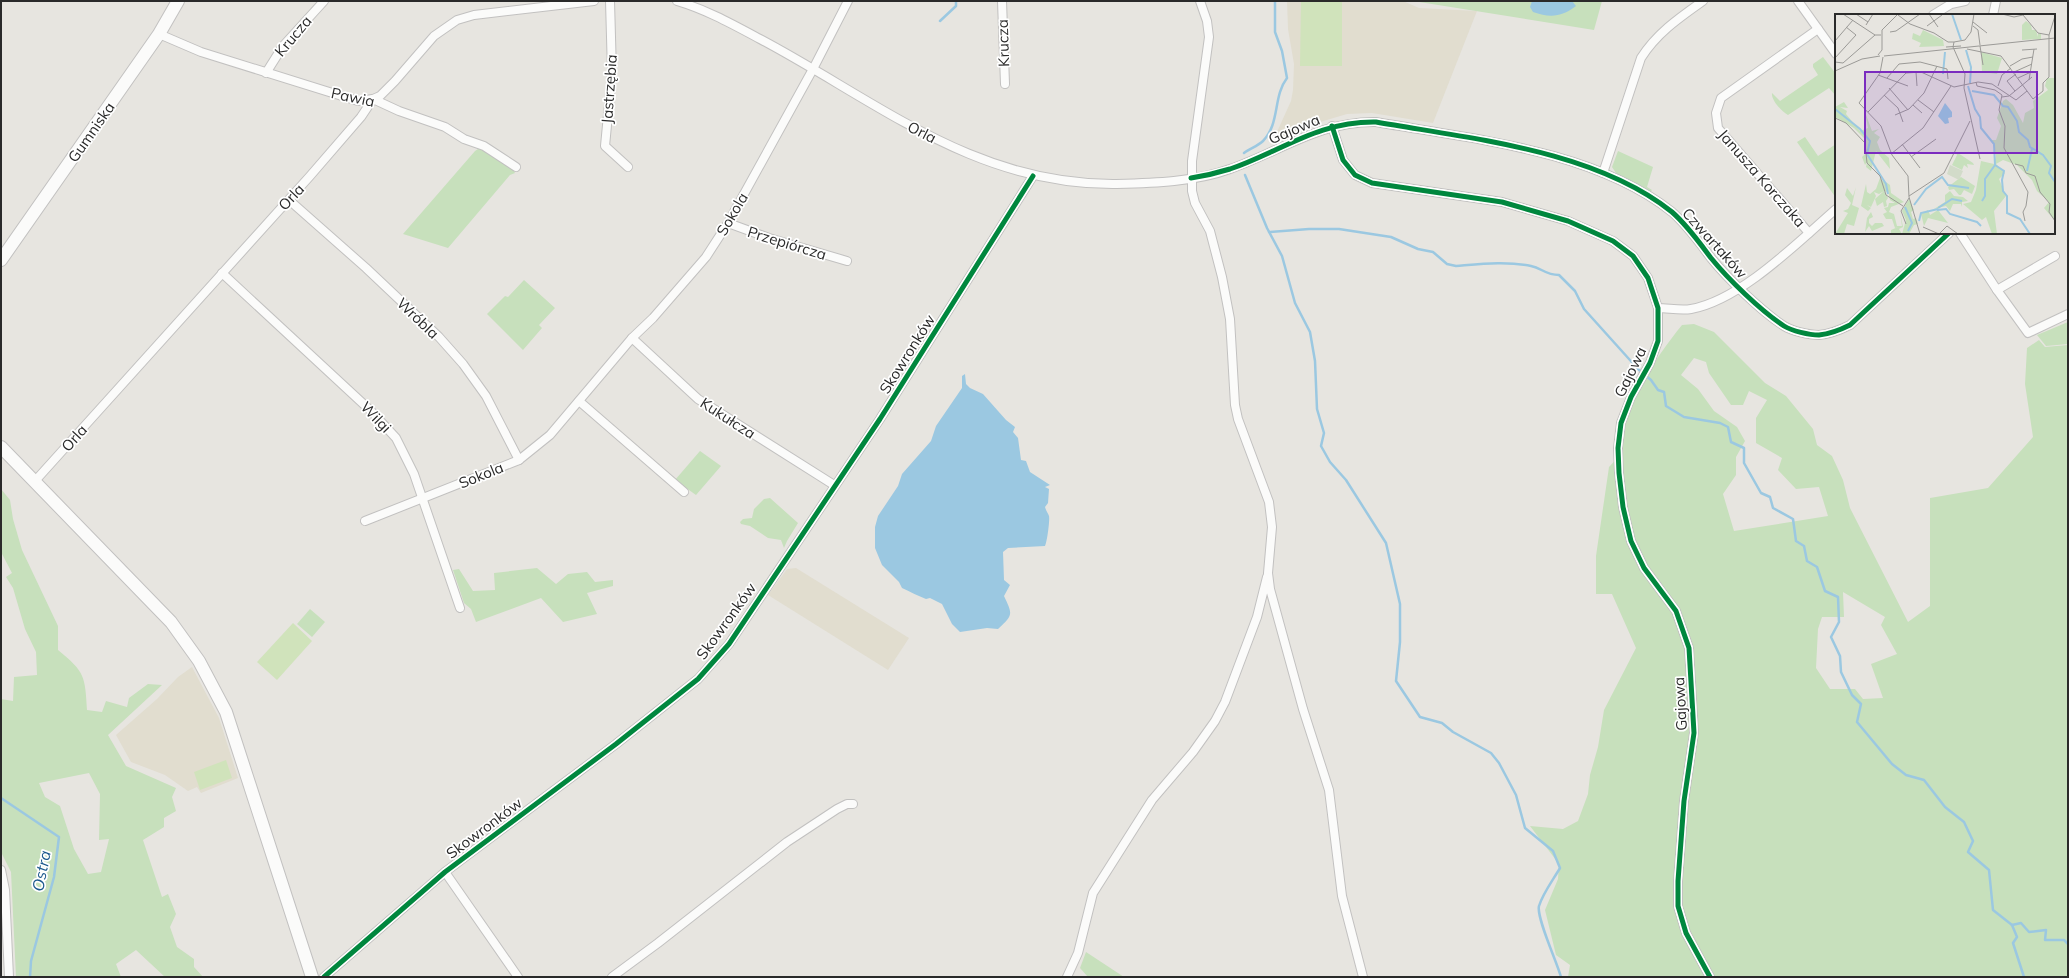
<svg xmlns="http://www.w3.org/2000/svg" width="2069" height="978" font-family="Mulish,sans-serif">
  <rect width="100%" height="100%" fill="#e7e5e0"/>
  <g fill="#e1ddcf">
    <polygon points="1287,1 1403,1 1419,8 1477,11 1433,123 1372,113 1347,114 1320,122 1272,143 1291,101 1293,90 1294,64 1288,29"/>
    <polygon points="796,568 909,638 888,670 768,595 787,569"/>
    <polygon points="192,667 219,718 238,778 201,793 197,787 188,791 165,775 131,762 116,735 157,699 178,677"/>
  </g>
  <g fill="#c7e0bc" fill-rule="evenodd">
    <polygon points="1413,1 1602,1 1594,30"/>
    <path d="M 1823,57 L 1836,74 L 1836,96 L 1829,88 L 1788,115 C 1782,112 1771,100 1772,93 L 1780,101 L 1815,77 L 1818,75 L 1813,67 L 1813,64 Z"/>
    <polygon points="1805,137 1818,156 1836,144 1836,198 1797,142"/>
    <polygon points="481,147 512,168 515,173 510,175 448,248 403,234 475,151"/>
    <polygon points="1618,151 1653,167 1647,187 1652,190 1650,192 1615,176 1616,173 1612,167"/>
    <polygon points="524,280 555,308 539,325 542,328 523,350 487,314 505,296 508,297"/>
    <polygon points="2068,322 2068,344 2046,346 2037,335"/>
    <path d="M 1694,324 L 1714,332 L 1765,383 L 1786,396 L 1813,429 L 1817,445 L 1832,456 L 1843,480 L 1850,508 L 1908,622 L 1930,606 L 1930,498 L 1988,488 L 2033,437 L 2025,384 L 2027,348 L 2039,340 L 2045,347 L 2068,345 L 2068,977 L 1568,977 L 1570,965 L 1556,955 L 1545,910 L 1558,879 L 1559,864 L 1530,826 L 1563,829 L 1578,821 L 1588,794 L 1590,775 L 1598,747 L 1604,710 L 1636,648 L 1612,594 L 1596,594 L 1596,556 L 1609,467 L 1621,454 C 1622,407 1653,361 1682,325 ZM 1694,358 L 1706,362 L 1709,373 L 1731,405 L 1743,405 L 1749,391 L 1767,400 L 1756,418 L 1756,443 L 1782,458 L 1778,470 L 1796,489 L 1819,487 L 1828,516 L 1734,531 L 1723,494 L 1736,475 L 1736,457 L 1745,441 L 1737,427 L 1714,411 L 1698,389 L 1681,375 ZM 1843,592 L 1885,617 L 1881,625 L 1897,654 L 1871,664 L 1883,698 L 1863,699 L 1855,689 L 1830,689 L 1816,668 L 1818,629 L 1822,617 L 1844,617 Z"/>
    <polygon points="700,451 721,466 696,495 675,480"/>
    <path d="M 1,489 L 10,500 L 13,519 L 22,550 L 58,626 L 58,650 C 85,672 85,676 87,710 L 102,712 L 106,701 L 127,707 L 129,698 L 148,684 L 162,685 L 108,735 L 126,766 L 176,788 L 172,797 L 176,811 L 164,818 L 164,827 L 143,840 L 162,897 L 168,894 L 176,914 L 170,927 L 177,947 L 194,959 L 194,967 L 203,977 L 165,977 L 136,950 L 116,964 L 121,977 L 16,977 L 11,872 L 1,852 L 1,699 L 13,701 L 14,677 L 37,675 L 36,652 L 25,629 L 13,588 L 6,577 L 12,573 L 1,552 ZM 89,773 L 100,794 L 99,840 L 109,839 L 101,872 L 88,874 L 74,849 L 60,806 L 45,797 L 39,783 Z"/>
    <polygon points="770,498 798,523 787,541 784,548 781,540 768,538 750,526 741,524 740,522 743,519 752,518 754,509 764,499"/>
    <polygon points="537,568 556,584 568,574 587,572 595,582 613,580 613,586 587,593 597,614 563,622 541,598 476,622 471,609 464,603 453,570 459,569 473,591 495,590 494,573"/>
    <polygon points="310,609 325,622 312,637 297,624"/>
    <polygon points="1086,952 1124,977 1088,977 1080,968"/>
  </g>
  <g fill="#d0e3bb">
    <polygon points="1301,2 1342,2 1342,66 1300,66"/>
    <polygon points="293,623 312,641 277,680 257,662"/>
    <polygon points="226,760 232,778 200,790 194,772"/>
  </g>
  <g fill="#9bc8e1">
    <path d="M 1532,1 L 1572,1 L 1576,6 C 1562,17 1550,18 1533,12 L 1530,7 Z"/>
    <path d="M 965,374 L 966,384 L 970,388 L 983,394 L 1006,420 L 1015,427 L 1013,432 L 1018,438 L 1021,460 L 1026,461 L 1030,472 L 1050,485 L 1045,487 L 1049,489 L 1048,503 L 1045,507 C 1046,511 1048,513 1049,516 C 1050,520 1047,543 1045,546 L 1008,548 L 1003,552 L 1004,580 L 1010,585 L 1004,596 C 1013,615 1013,615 998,629 L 987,628 L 960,632 L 952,624 L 942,604 L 930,598 L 926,599 C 918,596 911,592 902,588 L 899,582 L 882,565 L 875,548 L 875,527 L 878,516 L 898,486 L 902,474 L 931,441 L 936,426 L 962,388 L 962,376 Z"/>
  </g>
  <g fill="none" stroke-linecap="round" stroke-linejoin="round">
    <g stroke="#9bc8e1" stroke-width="2.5">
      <polyline points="940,21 956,6 956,1"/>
      <path d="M 1244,153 C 1249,149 1258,146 1263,141 C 1280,124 1273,96 1287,78 L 1282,51 L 1275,32 L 1275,1"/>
      <path d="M 1245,175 L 1267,228 L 1282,256 L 1295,303 L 1310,332 L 1315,361 L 1317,409 L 1324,433 L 1321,446 L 1330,462 L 1346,480 L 1386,543 L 1400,604 L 1400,642 L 1396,681 L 1420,717 L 1442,723 L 1453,732 L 1491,753 L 1499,763 L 1516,795 L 1525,828 L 1553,851 L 1560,868 C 1553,880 1543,893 1539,906 C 1536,917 1557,962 1561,977"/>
      <path d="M 1269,232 L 1309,229 L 1339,229 L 1391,237 L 1418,249 L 1433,252 L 1447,264 L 1456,266 C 1481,264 1506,261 1531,266 C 1542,268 1545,275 1559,275 L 1575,291 L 1584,309 L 1638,369 L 1651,380 L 1658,390 L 1664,392 L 1666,406 L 1684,417 L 1720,423 L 1728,427 L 1731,442 L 1744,448 L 1744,463 L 1761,493 L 1770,497 L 1773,508 L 1793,519 L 1796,541 L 1804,546 L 1807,561 L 1817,567 L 1825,591 L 1838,597 L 1839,622 L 1831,637 L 1840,656 L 1841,672 L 1852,695 L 1861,704 L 1857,722 L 1892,764 L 1906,775 L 1924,780 L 1945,807 L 1964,822 L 1973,841 L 1968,852 L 1989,870 L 1993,910 L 2012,925 L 2021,923 L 2029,932 L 2046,930 L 2045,940 L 2064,940 L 2068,944"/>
      <polyline points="1,798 59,837 54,877 31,961 30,977"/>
      <polyline points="2012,925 2017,937 2013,943 2024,977"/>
    </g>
    <defs>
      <g id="street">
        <polyline points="610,1 612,73 605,146 628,167"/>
        <path d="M 677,1 C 707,10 732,24 760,39 C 877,101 974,185 1115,184 C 1152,183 1195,182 1230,169 C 1281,151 1320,121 1376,122 C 1472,139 1594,150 1672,212 C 1687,225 1699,242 1711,258 C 1728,279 1761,311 1784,326 C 1792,331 1809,335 1819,335 C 1830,334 1840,330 1850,325 L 1949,233"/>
        <polyline points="1002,1 1005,84"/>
        <polyline points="1200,1 1207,21 1209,37 1192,161 1192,191 1195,203 1210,231 1222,277 1230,319 1235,405 1238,419 1269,502 1272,527 1268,573 1270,589 1303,709 1329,790 1342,896 1363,977"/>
        <polyline points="1798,1 1836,54"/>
        <polyline points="1933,15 1951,4 1965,1"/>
        <polyline points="1993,15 1996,1"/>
        <polyline points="159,34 201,52 358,101 373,99 399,111 445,127 464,139 484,146 516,167"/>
        <polyline points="266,73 283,46 324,1"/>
        <polyline points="1332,126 1343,160 1355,175 1372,183 1502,202 1568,221 1613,241 1633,256 1648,278 1658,308 1658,341 1650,363 1631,397 1621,423 1618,448 1619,473 1623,507 1631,541 1644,568 1676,611 1689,648 1694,733 1684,801 1678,881 1678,906 1686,933 1710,977"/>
        <path d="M 1603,173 L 1641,58 C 1657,33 1679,18 1703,1"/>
        <polyline points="289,200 366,268 439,337 463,364 486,396 519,460"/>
        <polyline points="728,223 769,238 847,261"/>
        <polyline points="1809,233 1718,128 1716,113 1721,98 1818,29"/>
        <polyline points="1960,233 1997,290 2028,333 2068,314"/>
        <polyline points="222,273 371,411 396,438 414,474 460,608"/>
        <polyline points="1997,290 2055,256"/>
        <path d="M 1658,308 C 1668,308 1681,311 1691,309 C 1741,300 1798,242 1836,209"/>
        <polyline points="632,338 698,399 834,485"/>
        <polyline points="579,401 684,492"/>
        <polyline points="35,481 310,176 361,117 373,99 380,96 395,81 434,36 457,20 474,15 594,1"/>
        <polyline points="365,521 519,460 550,435 632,338 653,318 706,257 728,223 813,69 848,1"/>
        <polyline points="1,870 5,890 9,977"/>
        <polyline points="445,872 518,977"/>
        <polyline points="324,977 445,872 616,744 698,679 729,644 880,419 1033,176"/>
        <polyline points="612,977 658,943 787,842 837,809 847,804 853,804"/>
        <polyline points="1067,977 1078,953 1093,893 1152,800 1193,752 1215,721 1225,702 1257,617 1267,577"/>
      </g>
      <g id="secondary">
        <polyline points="1,260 159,34 178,1"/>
        <polyline points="1,447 171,622 199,661 226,712 312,977"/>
      </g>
    </defs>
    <use href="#street" stroke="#c2c1c0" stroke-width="10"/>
    <use href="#secondary" stroke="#c2c1c0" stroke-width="14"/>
    <use href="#street" stroke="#fbfbfa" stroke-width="8"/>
    <use href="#secondary" stroke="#fbfbfa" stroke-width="12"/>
    <defs>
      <g id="cycleway">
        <polyline points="1332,126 1343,160 1355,175 1372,183 1502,202 1568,221 1613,241 1633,256 1648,278 1658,308 1658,341 1650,363 1631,397 1621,423 1618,448 1619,473 1623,507 1631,541 1644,568 1676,611 1689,648 1694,733 1684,801 1678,881 1678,906 1686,933 1710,977"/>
        <path d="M 1191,178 C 1204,176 1217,173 1230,169 C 1282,151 1318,121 1376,122 C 1472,139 1594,150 1672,212 C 1687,225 1699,242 1711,258 C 1728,279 1761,311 1784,326 C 1792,331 1809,335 1819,335 C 1830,334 1840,330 1850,325 L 1949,233"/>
        <polyline points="324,977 445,872 616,744 698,679 729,644 880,419 1033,176"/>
      </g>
    </defs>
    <use href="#cycleway" stroke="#fff" stroke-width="8"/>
    <use href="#cycleway" stroke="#00873e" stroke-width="5"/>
  </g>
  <g text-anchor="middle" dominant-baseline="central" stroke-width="3.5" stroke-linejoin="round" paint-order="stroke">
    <g font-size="15" fill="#2a2a2a" stroke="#fff">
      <text transform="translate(293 36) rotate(-50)">Krucza</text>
      <text transform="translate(1003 43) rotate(-92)">Krucza</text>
      <text transform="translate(609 89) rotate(-86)">Jastrzębia</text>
      <text transform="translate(353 97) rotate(12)">Pawia</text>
      <text transform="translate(1294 129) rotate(-23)">Gajowa</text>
      <text transform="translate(91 132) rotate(-55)">Gumniska</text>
      <text transform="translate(922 132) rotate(27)">Orla</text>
      <text transform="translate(1762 178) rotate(49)">Janusza Korczaka</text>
      <text transform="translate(291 197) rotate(-47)">Orla</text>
      <text transform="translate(732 214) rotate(-60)">Sokola</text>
      <text transform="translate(787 243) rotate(17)">Przepiórcza</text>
      <text transform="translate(1715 243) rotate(48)">Czwartaków</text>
      <text transform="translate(418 318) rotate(44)">Wróbla</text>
      <text transform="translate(907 354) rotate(-58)">Skowronków</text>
      <text transform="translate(1630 372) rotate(-64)">Gajowa</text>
      <text transform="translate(376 417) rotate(46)">Wilgi</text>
      <text transform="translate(728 418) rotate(33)">Kukułcza</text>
      <text transform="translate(74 438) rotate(-48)">Orla</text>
      <text transform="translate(481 475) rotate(-22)">Sokola</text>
      <text transform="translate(726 621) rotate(-54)">Skowronków</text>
      <text transform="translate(1680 704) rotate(-93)">Gajowa</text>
      <text transform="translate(484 828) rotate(-37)">Skowronków</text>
    </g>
    <g font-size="16" font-style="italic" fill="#1b598d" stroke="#fff">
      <text transform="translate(41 871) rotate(-79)">Ostra</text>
    </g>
  </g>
  <g transform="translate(1835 14)">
    <rect width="220" height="220" fill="#e7e5e0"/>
    <path d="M 191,7 L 196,11 L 197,16 L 201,16 L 203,23 L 203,19 L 206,20 L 206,25 L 187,26 L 187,11 ZM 88,16 L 108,26 L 109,32 L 84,33 L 86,29 L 77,25 L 78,19 L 85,22 ZM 146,38 L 167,44 L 162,60 L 147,58 ZM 212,64 L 220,64 L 220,207 L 209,194 L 214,188 L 202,177 L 197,166 L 182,151 L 168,146 L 161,150 L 170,159 L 164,165 L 171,182 L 159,197 L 162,220 L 157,220 L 151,203 L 147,206 L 128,190 L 136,188 L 141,176 L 146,147 L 159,150 L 161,142 L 157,126 L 161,126 L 166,112 L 162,104 L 168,87 L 171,85 L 178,91 L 188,109 L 190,99 L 199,94 L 198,87 L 213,76 L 210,72 ZM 9,88 L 13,94 L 5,93 L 12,97 L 11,100 L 25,117 L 33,114 L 30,98 L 37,117 L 44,115 L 39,119 L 45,123 L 42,128 L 45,136 L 54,144 L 55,155 L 41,137 L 36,157 L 31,153 L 32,148 L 30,151 L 27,143 L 30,140 L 30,125 L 19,114 L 0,103 L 0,93 ZM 120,137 L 138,149 L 139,151 L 132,150 L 133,154 L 129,151 L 127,156 L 117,151 L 122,141 ZM 126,163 L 140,172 L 137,180 L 129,176 L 126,181 L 124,181 L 119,175 L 114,176 L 113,173 ZM 45,164 L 51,170 L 52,178 L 49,177 L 44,180 L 39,178 L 41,182 L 36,193 L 32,191 L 36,194 L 33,197 L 26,192 L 31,170 L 32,178 L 35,180 L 41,175 ZM 51,168 L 55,171 L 56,179 L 69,188 L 56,193 L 54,198 L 59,200 L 62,212 L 67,212 L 65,198 L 68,213 L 64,215 L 67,220 L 56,220 L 56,216 L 63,213 L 60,214 L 57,205 L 51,205 L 48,200 L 52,198 L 49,194 L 53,193 L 54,189 L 60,189 L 55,186 ZM 21,173 L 17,191 L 24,194 L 19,212 L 12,210 L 9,220 L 0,220 L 13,199 L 8,197 L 13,195 L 16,189 L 10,181 L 12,174 L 18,182 ZM 49,177 L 53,184 L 51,187 L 52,192 L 49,193 L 48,188 L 42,192 L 40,185 ZM 115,177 L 119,182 L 128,183 L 133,187 L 127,188 L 127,193 L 126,190 L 118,190 L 115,197 L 111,192 L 99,195 L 110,188 L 110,181 ZM 74,185 L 79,196 L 76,198 L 78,205 L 81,204 L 83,210 L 79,211 L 74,220 L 67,220 L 71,206 L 67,197 ZM 93,196 L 95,201 L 103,196 L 113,209 L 93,204 L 89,212 L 86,200 ZM 36,198 L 38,203 L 34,205 L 34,209 L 37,212 L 40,209 L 47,209 L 49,212 L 37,217 L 34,212 L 30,218 L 32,204 Z" fill="#c7e0bc"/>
    <path d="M 115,151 L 128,157 L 124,166 L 112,160 Z" fill="#d2dbc9"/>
    <path d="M 110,89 L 117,98 L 117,103 L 113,104 L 114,109 L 110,110 L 103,102 Z" fill="#9bc8e1"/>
    <path fill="none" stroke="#9bc8e1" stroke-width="2" d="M 117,0 L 126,26M 131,36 L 136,53 L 135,69M 108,60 L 110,38M 133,72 L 140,95 L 145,103 L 146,114 L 159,130 L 160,151 L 169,157 L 167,166 L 168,177 L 172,182 L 172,199 L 185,205 L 195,220 L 202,220M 137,77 L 159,81 L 168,92 L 173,93 L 182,107 L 184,118 L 193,126 L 195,133 L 208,141 L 216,152 L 214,159 L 220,168M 0,95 L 25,115 L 35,127 L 32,140 L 51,170 L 53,180M 192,157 L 197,135M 147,187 L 150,182 L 150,165 L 160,151M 79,191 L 91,175 L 107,163 L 113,171 L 134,174M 70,193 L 77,209 L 73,217M 103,194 L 117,185 L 127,187M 102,196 L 111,195 L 115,200 L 142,208 L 146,212M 84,207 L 86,199 L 103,195"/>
    <path fill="none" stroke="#9b9a97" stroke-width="1" d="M 8,0 L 40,21M 21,0 L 33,8M 94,0 L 103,13M 139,0 L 136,18 L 130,26 L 119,28 L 118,33 L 130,60 L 129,74 L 145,145M 167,0 L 179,3 L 188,1 L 203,19 L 214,21 L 220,2M 63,1 L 75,10 L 99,19 L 113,28 L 119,28M 138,8 L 152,19M 31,11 L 38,0M 92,12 L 107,1M 138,12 L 143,16 L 145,31M 55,18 L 61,17 L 85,0M 0,27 L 18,6M 145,32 L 148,51M 111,33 L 126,32M 132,35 L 166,42 L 198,85 L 208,77 L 208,69 L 214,63 L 214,21M 187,36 L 202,35M 43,41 L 47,36 L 47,16 L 63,0M 49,42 L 220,24M 48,43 L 45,59 L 24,89 L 46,112 L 57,141 L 73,162 L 74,183 L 85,220M 0,44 L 21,21 L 11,13M 0,48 L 8,49 L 40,21 L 46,21M 175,52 L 187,45 L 198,43M 0,57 L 27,45 L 45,42M 81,58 L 82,72M 179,58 L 197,50M 43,61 L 73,72M 52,64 L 64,50 L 85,48 L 112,55 L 113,65M 183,64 L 196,58M 194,66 L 199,35M 141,68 L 142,72 L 160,76 L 167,81 L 164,96 L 170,112 L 169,134 L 193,178 L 191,192 L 188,198 L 190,207M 163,72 L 167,61 L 176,54M 54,74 L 73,96M 180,77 L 172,67 L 181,60M 49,81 L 63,94 L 68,108M 167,83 L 174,82 L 197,63M 83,86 L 99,98M 78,91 L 87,99M 33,98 L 71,59 L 86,58 L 119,73 L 143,68 L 157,70 L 181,86 L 192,77M 60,101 L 74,95 L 89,79 L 102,52M 0,104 L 11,109 L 30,129 L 32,149 L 45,162 L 51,181 L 68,192M 67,130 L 85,154M 56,140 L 88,114 L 116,72M 76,143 L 101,125M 180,150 L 188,152 L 191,159 L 200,162 L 205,178 L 215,190 L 214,198 L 220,207M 74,182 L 109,159 L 135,107M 71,210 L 66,197 L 74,184M 88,213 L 104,220 L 112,212 L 123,220"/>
    <path fill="#7b2cbf" fill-opacity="0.15" stroke="#7b2cbf" stroke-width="2" d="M 30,58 L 202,58 L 202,139 L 30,139 Z"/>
    <rect width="220" height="220" fill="none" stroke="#2a2a2a" stroke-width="2"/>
  </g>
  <rect width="2069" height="978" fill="none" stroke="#2a2a2a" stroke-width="4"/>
</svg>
